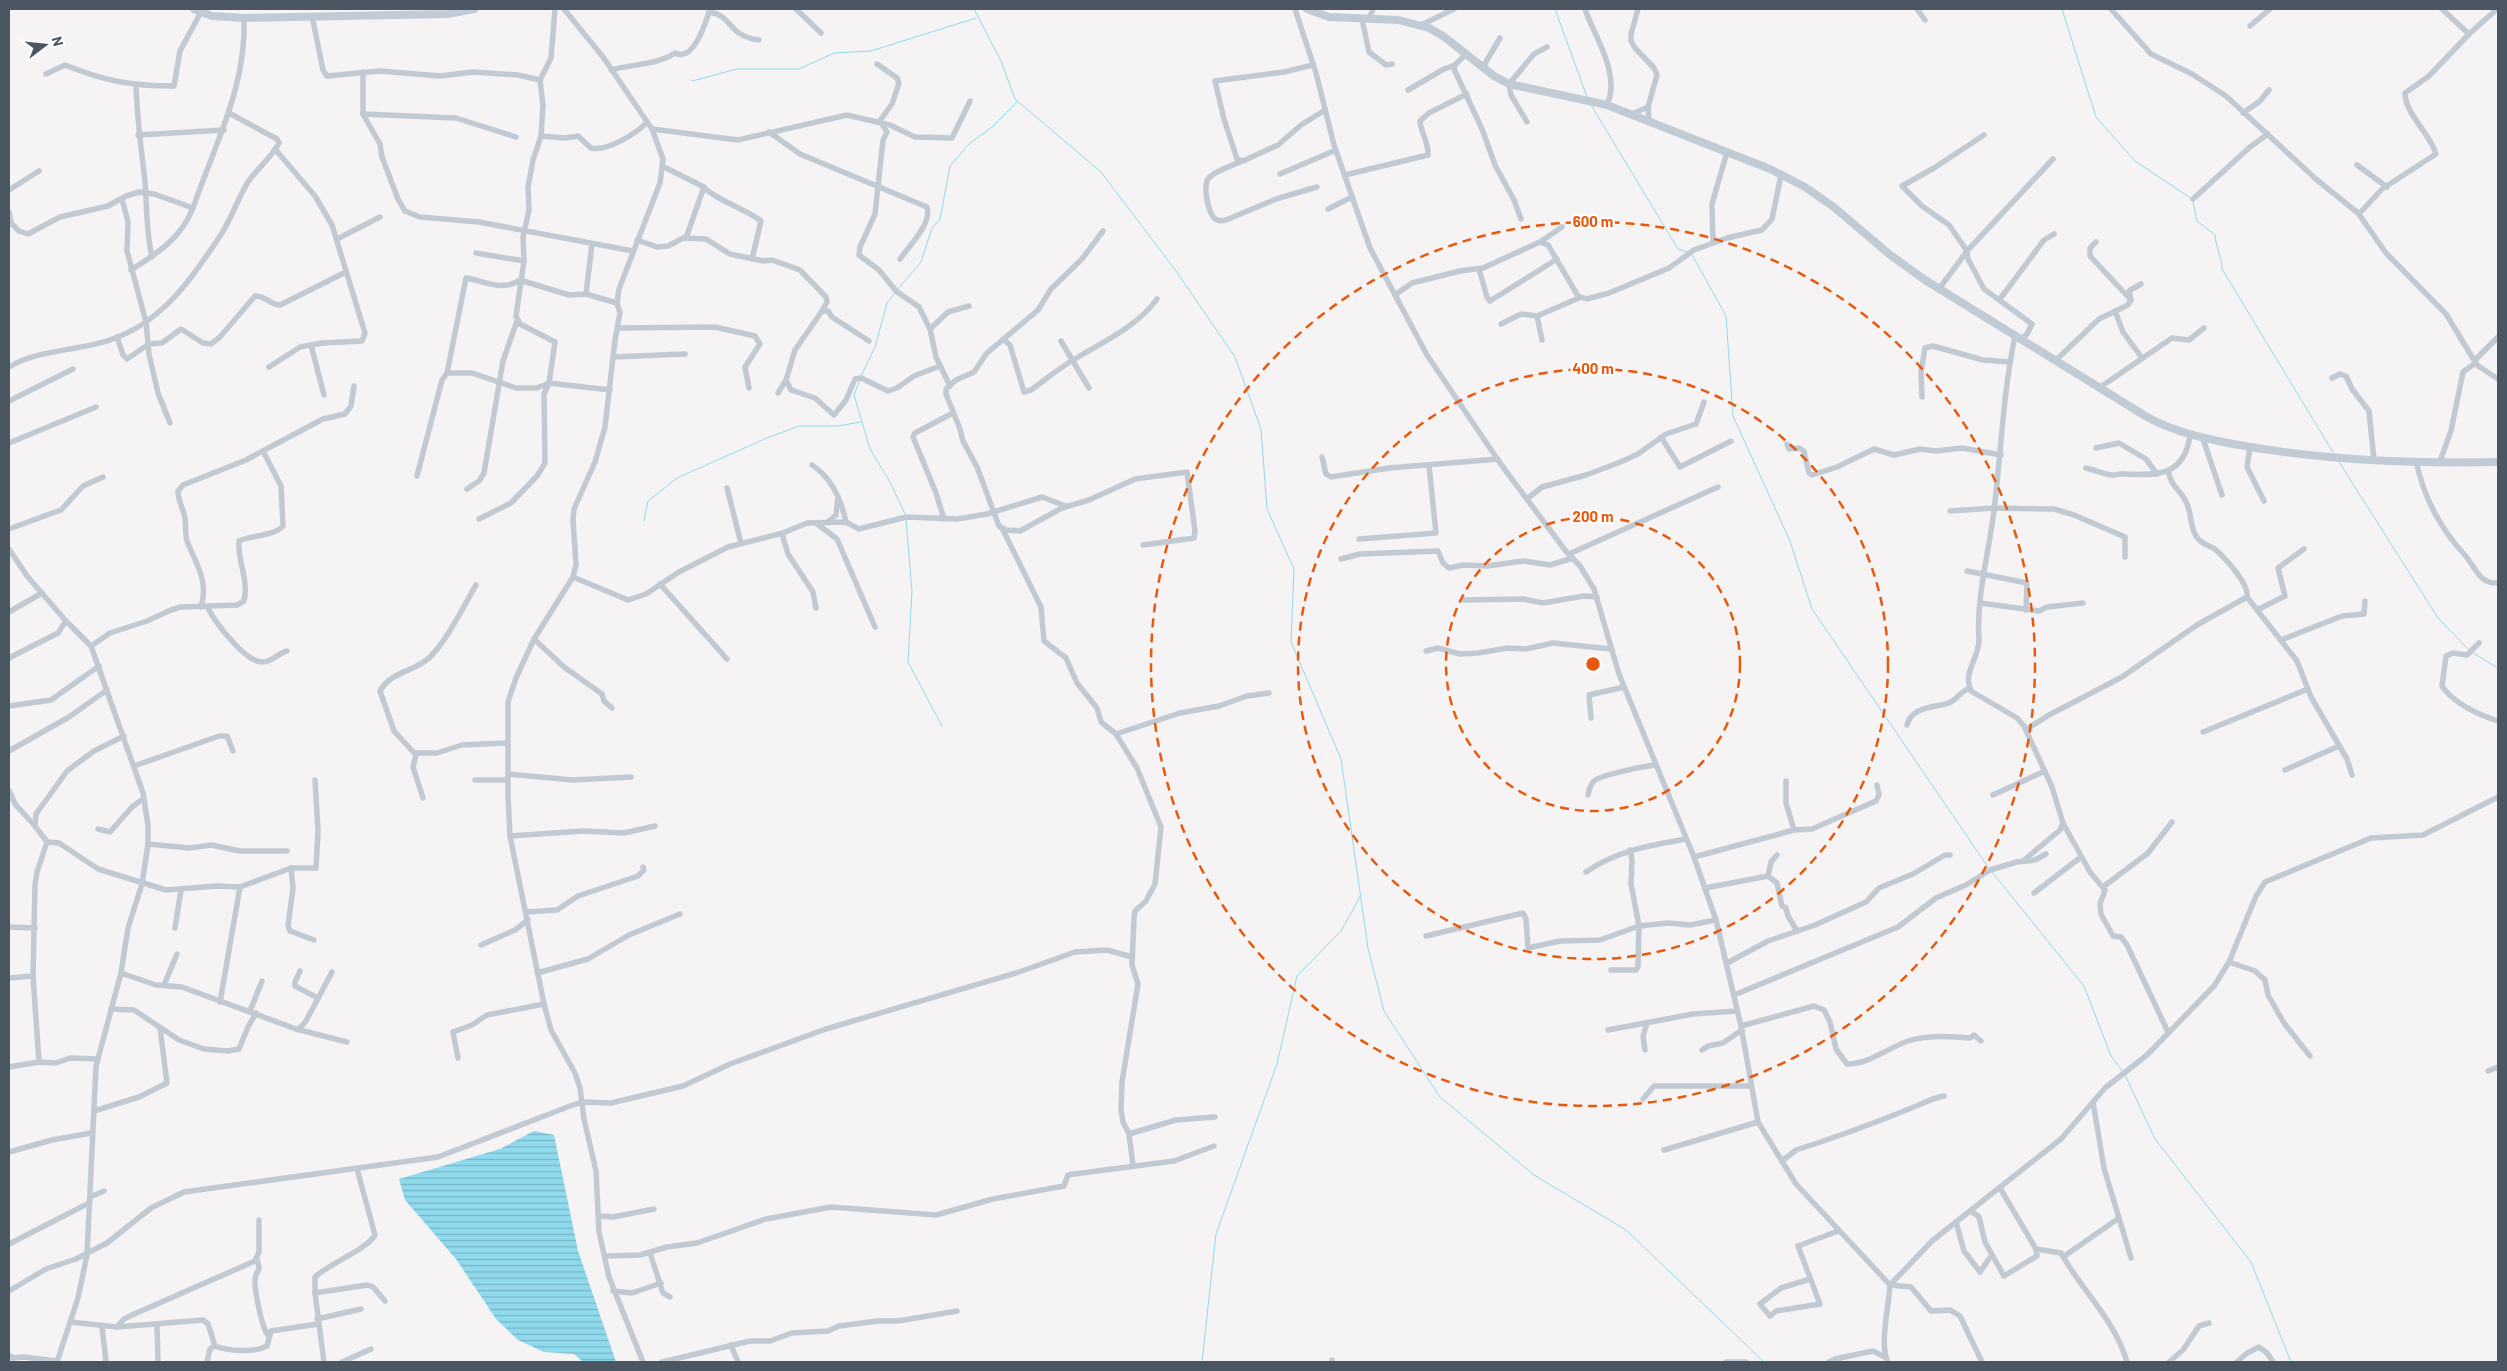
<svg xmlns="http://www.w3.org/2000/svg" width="2507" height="1371" font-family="Barlow,sans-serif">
  <defs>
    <pattern id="water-rules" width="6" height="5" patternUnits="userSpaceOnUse" patternTransform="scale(1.25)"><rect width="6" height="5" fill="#90daee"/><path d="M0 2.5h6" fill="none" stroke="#78b4c4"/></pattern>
  </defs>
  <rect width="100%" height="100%" fill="#f5f3f3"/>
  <polygon fill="url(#water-rules)" points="534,1131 554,1135 578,1251 616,1362 583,1362 574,1354 544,1352 518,1340 496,1319 456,1259 405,1200 399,1179 500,1149"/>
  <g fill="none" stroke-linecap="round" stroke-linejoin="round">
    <g stroke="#90daee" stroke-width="1">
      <polyline points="974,9 1001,61 1015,99 1101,172 1176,271 1235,357 1261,429 1267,509 1294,569 1291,642 1341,759 1368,948 1384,1011 1440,1097 1534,1175 1626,1230 1764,1362"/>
      <polyline points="1555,9 1587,97"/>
      <polyline points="2062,9 2096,117 2135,161 2192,199"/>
      <polyline points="692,81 737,69 799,69 834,53 871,51 976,18"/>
      <polyline points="1591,105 1678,249 1688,252"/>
      <path d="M 2193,202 L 2197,221 L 2215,235 C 2216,248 2222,257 2222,269 L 2334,454"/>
      <polyline points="1691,253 1726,316 1733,416 1790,541 1812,609 1988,867"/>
      <polyline points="897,290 921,262 932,228 940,219 950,166 969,144 992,127 1017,102"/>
      <polyline points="861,376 875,347 887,303 895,293"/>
      <polyline points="860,380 854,395 870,449 890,482 905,514"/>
      <polyline points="2339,462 2438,618 2468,649"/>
      <polyline points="906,520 912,591 908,662 942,726"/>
      <polyline points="644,521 648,501 677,478 767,438 799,426 838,426 861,422"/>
      <polyline points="2473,653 2498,668"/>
      <polyline points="1992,872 2084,986 2111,1056 2123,1072"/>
      <polyline points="2125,1075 2155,1139 2251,1262 2291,1362"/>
      <polyline points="1202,1362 1216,1234 1277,1064 1297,976 1341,931 1361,895"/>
    </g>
    <g stroke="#c1cad2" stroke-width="5.5">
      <polyline points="564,9 603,57 652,129 663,159 660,183 619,289 617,303 620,313 615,340 605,427 595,462 574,509 573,520 576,565 573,577 534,639 516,678 508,702 508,796 510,836 544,1004 551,1030 575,1073 580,1088 584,1119 596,1171 599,1232 609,1277 643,1362"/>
      <polyline points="796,9 821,33"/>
      <path d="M 1295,9 L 1316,73 L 1334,145 L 1370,248 L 1427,355 L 1500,463 L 1565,550 L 1580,566 L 1594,589 L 1619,674 L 1694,857 L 1716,920 L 1741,1026 L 1758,1122 L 1796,1184 L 1890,1285 C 1889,1306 1879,1345 1888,1362"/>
      <path d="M 1585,9 C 1595,38 1621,74 1607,105"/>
      <polyline points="1638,9 1631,34 1631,41 1635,48 1654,68 1657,75 1648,107 1649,121"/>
      <polyline points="1917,9 1925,20"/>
      <polyline points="2111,9 2151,54 2192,74 2226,96 2317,180 2358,213 2386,253 2446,314 2477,365 2498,379"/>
      <polyline points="2442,9 2469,34 2497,9"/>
      <path d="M 709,12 C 733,15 727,36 759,40"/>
      <polyline points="312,16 323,70 327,76 380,71 440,76 473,72 518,75 540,80"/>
      <polyline points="1362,19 1369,52 1386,65 1392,64"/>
      <polyline points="1369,19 1373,9"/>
      <polyline points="1421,25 1454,9"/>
      <polyline points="2250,26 2270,9"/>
      <polyline points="1466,54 1455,65 1454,69 1482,129 1495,165 1514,200 1521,219"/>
      <polyline points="877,64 897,78 899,83 892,104 879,122"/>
      <polyline points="1313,65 1284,72 1215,81 1224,119 1237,159 1243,161 1278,145 1301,125 1325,110"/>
      <polyline points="1483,67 1500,38"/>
      <path d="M 611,70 C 632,64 657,65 675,53 C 694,63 706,21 710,9"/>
      <polyline points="363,72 363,114 456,118 516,137"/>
      <path d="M 46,74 L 65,65 C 105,81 131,86 174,86 L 180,51 L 201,12"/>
      <path d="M 136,86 C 137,118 141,149 145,181 C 147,207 146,232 152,257"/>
      <polyline points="1408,90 1444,69 1455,65"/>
      <polyline points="2243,113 2260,101 2269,90"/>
      <polyline points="363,114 380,144 382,157 398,199 405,211 420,217 479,222 633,251"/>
      <polyline points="1632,114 1648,107"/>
      <polyline points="1527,122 1511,95 1509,84 1534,54 1547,47"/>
      <polyline points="882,124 887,132 883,140 875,214 860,247 859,255 879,270 896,291 919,307 930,329 936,357 950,386"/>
      <polyline points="652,129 738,140 847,115 890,125 915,137 952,138 970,101"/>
      <path d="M 769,132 L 800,154 L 927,207 C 932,224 909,246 900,259"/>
      <polyline points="138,135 224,130"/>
      <polyline points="1984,135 1934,168 1902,186 1922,206 1949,225 1967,251 1968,259 1984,289 2032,324 2027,334 2021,339"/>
      <path d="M 541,136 L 565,138 L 578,136 L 591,148 C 607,152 637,133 647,122"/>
      <path d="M 1240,162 C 1231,166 1214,171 1208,179 C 1203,187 1208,211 1214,218 C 1217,221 1222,221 1226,220 L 1276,199 L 1317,187"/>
      <polyline points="2357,165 2387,187"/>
      <path d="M 664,167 L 704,187 C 714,199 746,209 761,221 L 752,259"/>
      <polyline points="1280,174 1336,150"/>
      <path d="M 1345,175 L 1428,155 C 1429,143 1421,133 1420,121 L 1429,113 L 1467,94"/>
      <polyline points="9,190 39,171"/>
      <polyline points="122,199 128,222 127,251 146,322 149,354 158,393 170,423"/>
      <polyline points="2193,199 2250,147 2268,134"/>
      <polyline points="1328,209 1352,197"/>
      <polyline points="9,212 11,223"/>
      <path d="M 2359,214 L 2382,189 L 2436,154 C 2430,133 2405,114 2405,93 L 2429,76 L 2469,34"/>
      <path d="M 9,225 L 11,223 L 19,231 L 28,234 L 60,217 L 108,206 L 126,196 L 139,192 L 154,194 L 193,208 C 214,146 247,86 244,18"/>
      <polyline points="1103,231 1082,259 1051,289 1038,310 987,353 974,372 956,380 946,389 946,394 960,429 963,441 977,467 999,526 1006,530 1020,531 1062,508 1089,500 1135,479 1187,472 1195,531 1194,538 1143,545"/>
      <polyline points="686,238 704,187"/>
      <polyline points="337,239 380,217"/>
      <polyline points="637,240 657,247 668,246 683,238 706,239 730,254 763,261 772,260 800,270 826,297 827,302 822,311 828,311 832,317 869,341"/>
      <polyline points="1540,242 1548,245 1578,296 1587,299 1609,293 1669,268 1694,250 1727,238 1762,230 1772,219 1781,175"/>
      <polyline points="2096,242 2090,248 2090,256 2131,300"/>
      <polyline points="1713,243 1712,204 1727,152"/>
      <polyline points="476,253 524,261"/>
      <polyline points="1479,269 1487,297 1490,301 1557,259"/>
      <path d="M 131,270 C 158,253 181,238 193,208"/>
      <polyline points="1939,289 1967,251 2053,159"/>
      <polyline points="586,294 592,244"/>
      <polyline points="1395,295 1412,283 1460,271 1483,268 1540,242 1562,227"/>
      <polyline points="2000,299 2044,240 2054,234"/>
      <polyline points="2115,311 2123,332 2142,358"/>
      <polyline points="1537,316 1542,340"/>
      <polyline points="1501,324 1521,314 1537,316 1579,298"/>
      <polyline points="619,328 715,327 755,336 760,344 745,367 749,388"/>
      <polyline points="930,329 948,312 969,306"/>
      <path d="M 2015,336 C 2003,393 2001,453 1994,510 C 1989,553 1976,597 1979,639 C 1980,656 1962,673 1971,691 L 2017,718 L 2024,726 L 2052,787 L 2063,823 L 2090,872 L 2105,890 L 2100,904 L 2101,914 L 2113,936 L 2121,937 L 2127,945 L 2168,1032"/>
      <path d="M 117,337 L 123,355 L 127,359 L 149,344 L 162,343 L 181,329 L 203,343 L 211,344 L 220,337 L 255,296 C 265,295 270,305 280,305 L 346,272"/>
      <path d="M 1003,339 L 1010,345 L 1024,392 L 1031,390 C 1045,380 1058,369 1073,360 C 1102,342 1136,328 1157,299"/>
      <polyline points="1061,341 1089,388"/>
      <polyline points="311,345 324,395"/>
      <polyline points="613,357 685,354"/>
      <polyline points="2055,361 2099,319 2128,305 2131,300 2129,291 2141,284"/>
      <path d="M 9,367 C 43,347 83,352 118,337 C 166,318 195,274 222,233 C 232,217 238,198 248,182 C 257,169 271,158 279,143 L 277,139 L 229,113"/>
      <polyline points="269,367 300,347 322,343 362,341 365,333 332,225 315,196 275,149"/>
      <path d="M 447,373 L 466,278 C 485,281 502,292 520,280 L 569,295 L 586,294 L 617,303"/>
      <polyline points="2332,378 2340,374 2346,376 2352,389 2369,411 2374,460"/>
      <polyline points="786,380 791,390 815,398 834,415 846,400 855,379 861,378 888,391 897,388 914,376 940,366"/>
      <polyline points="2099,388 2172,338 2189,340 2204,328"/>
      <polyline points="778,393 786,380 795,350 822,311"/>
      <polyline points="1922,397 1921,372 1925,348 1933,346 1983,360 2010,362"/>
      <polyline points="9,401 73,369"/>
      <polyline points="1661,437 1680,467 1731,441"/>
      <polyline points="2203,439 2222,495"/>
      <polyline points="9,443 96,407"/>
      <polyline points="1787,444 1789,449 1799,448 1804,451 1809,473 1812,475 1837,467 1874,449 1894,455 1920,449 1936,451 1962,448 2001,455"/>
      <polyline points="2250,447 2247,467 2264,501"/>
      <polyline points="2096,448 2119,443 2146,459 2157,474"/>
      <polyline points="1322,457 1326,474 1331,477 1389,468 1498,459"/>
      <path d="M 2416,461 C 2422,489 2435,518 2453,541 C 2458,548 2465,554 2470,562 C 2478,573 2482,584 2498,583"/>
      <polyline points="2440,461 2451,431 2463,372 2474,364 2477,358 2498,337"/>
      <path d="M 812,465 C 832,478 841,499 846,522"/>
      <path d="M 2086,468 C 2095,470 2105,475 2113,475 C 2117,475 2121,473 2125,474 C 2159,476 2184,475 2190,436"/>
      <polyline points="417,476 442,380 447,373 472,373 516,388 537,388 549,383 610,390"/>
      <polyline points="727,488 741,543"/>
      <polyline points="467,489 479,481 484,473 503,361 517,321"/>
      <polyline points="1528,498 1542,487 1586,475 1618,463 1638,454 1666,434 1696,424 1704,402"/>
      <polyline points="1950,511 1994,508 2054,509 2074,515 2125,537 2125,557"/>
      <polyline points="479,519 511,503 537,476 545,463 544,394 549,383 555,342 520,324 516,316 524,261 523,237 529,210 528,187 533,160 541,136 543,106 540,80 551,58 555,9"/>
      <polyline points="944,519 936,493 913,437 915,433 953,413"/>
      <polyline points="829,521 836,515 838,497"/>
      <polyline points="816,523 837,539 875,627"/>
      <polyline points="1002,528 1041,607 1044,641 1066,658 1077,683 1097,708 1101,722 1116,734 1180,713 1219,706 1247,696 1269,693"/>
      <polyline points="9,529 61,510 83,486 103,477"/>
      <polyline points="782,534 788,554 813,592 816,608"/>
      <polyline points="1359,539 1436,533 1429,466"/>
      <polyline points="9,549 27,576 66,621 91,646 143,793 148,825 148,844 142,884 128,928 121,973 96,1066 87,1255 78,1298 57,1362"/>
      <polyline points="1569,554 1718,487"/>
      <polyline points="1341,559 1360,554 1438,551 1443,563 1449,568 1463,565 1487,566 1523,561 1550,565 1573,558"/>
      <polyline points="1967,571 2027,583 2026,610"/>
      <polyline points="573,577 628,600 646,594 679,572 728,547 783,533 807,523 846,522 859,529 906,517 957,519 987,514 1042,497 1066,506"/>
      <polyline points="660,584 727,659"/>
      <polyline points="2247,597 2297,661 2311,697 2347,759 2352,775"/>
      <polyline points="1464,600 1523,599 1543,603 1584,596 1597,597"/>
      <polyline points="1980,603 2039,611 2047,607 2083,603"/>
      <path d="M 201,607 C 209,581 196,564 187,541 C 185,533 186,526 185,518 C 183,508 178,501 178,491 L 183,485 L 246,460 L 323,419 L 345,414 L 351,406 L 354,386"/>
      <path d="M 208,608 C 215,622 245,662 262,662 C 271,663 278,653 287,651"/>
      <polyline points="2257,610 2285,596 2278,568 2304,549"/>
      <polyline points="9,612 42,593"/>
      <polyline points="534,639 564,667 602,694 604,701 612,708"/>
      <polyline points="2281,640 2342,616 2364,614 2365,601"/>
      <path d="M 2479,643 L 2467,655 L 2453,653 L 2446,656 L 2442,686 C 2453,703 2479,715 2498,721"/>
      <path d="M 91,646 L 110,633 L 147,621 L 171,610 L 181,607 L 237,605 L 244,601 C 249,579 237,560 239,541 C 252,535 274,536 283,526 L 281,486 L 263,451"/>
      <polyline points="1426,651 1438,648 1460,654 1478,653 1508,648 1526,649 1553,643 1611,649"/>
      <polyline points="9,658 58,633 66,621"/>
      <polyline points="9,706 51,700 99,666"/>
      <polyline points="1591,718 1589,695 1624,687"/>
      <path d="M 1907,725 C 1912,705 1937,708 1951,702 C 1958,698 1961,691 1970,688"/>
      <path d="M 2027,729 L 2049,715 L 2122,677 L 2197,625 L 2247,597 C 2250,585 2225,558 2216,550 C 2211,546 2204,545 2199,540 C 2190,531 2192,515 2187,504 C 2181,489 2172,489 2168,471"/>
      <polyline points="2203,732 2308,689"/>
      <polyline points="1116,734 1137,768 1161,827 1155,884 1146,901 1135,911 1134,918 1132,965 1138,984 1122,1082 1121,1110 1123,1122 1129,1134 1133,1165"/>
      <polyline points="9,751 69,717 107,690"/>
      <polyline points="415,753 437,753 462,745 507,743"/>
      <polyline points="134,766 219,736 227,736 233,751"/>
      <polyline points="2285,770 2339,746"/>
      <polyline points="508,774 572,780 631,777"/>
      <polyline points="475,780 507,780 508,784"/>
      <polyline points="1786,781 1786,803 1794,830"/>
      <polyline points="9,790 15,804 35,826"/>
      <path d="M 1588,795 C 1589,790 1590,785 1594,781 C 1600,775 1645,766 1656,765"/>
      <polyline points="1993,795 2045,771"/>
      <path d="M 423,798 L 413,767 L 416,755 L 394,731 L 380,691 C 391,671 415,672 430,657 C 448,639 463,607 476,585"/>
      <polyline points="98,829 110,832 132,807 143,799"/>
      <polyline points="510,836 583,831 624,833 655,826"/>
      <polyline points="47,842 59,843 98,869 166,890 216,886 240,887 291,868"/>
      <polyline points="47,842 35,826 36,814 67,771 94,751 124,736"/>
      <polyline points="148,844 190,848 211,845 240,851 287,851"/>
      <polyline points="1777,855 1771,862 1768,876 1777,883 1782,906 1786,908 1788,916 1797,931"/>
      <polyline points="1694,857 1794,830 1812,829 1876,801 1879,795 1877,785"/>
      <polyline points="2023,861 2060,830 2063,823"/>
      <path d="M 1586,872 C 1616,851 1651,845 1686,839"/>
      <polyline points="2103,887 2148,853 2172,822"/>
      <polyline points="1705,888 1768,876"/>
      <polyline points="2034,893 2081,857"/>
      <polyline points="526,912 557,910 578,896 638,876 644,870 643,867"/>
      <polyline points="9,927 35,928"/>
      <polyline points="175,928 181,890"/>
      <polyline points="1426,936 1523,913 1526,919 1528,948 1560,941 1600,940 1639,926 1668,923 1690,925 1716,920"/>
      <polyline points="314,940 290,931 288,926 293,888 291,868 316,868 318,831 315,780"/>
      <polyline points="481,945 515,930 528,920"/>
      <polyline points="2229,962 2255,971 2265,980 2268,995 2284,1023 2310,1056"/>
      <polyline points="1727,963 1768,941 1815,925 1866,902 1879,888 1913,874 1945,855 1950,855"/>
      <polyline points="1611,970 1636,970 1638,967 1639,926 1631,884 1632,860 1630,850"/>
      <polyline points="300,971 295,982 295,986 318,998"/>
      <polyline points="121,973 156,985 182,987 296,1029 347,1042"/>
      <polyline points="537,973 588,959 629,935 680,914"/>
      <polyline points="9,978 33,976"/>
      <polyline points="164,985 177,954"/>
      <polyline points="1734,995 1898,927 1936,898 1966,885 1990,870 2017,862 2035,860 2046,854"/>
      <polyline points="220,1002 240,887"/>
      <polyline points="111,1009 134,1010 179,1040 204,1049 227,1051 239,1049 248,1027 256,1013"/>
      <polyline points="250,1011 262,981"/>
      <path d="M 1741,1026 L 1814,1006 L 1824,1010 L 1830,1022 L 1836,1049 L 1847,1064 C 1869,1064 1888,1048 1908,1041 C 1926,1035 1951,1036 1970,1038 L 1974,1035 L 1981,1041"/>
      <polyline points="299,1029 306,1021 332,972"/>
      <polyline points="1608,1030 1693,1014 1737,1011"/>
      <polyline points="1645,1050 1643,1036 1647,1023"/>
      <polyline points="1702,1050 1708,1046 1723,1043 1742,1030"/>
      <polyline points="458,1058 453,1032 472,1025 487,1015 544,1004"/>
      <polyline points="39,1062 33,976 35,885 37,872 47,842"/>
      <polyline points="9,1067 39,1062 56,1063 70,1058 98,1059"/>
      <polyline points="2488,1071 2498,1067"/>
      <polyline points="1643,1099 1654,1086 1750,1086"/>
      <polyline points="2093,1102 2104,1168 2131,1258"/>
      <polyline points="94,1111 139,1097 167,1083 160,1028"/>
      <polyline points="1129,1134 1176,1120 1215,1117"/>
      <polyline points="1664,1150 1758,1122"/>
      <polyline points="9,1152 52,1140 91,1133"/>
      <path d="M 1782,1161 L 1796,1150 C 1834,1138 1872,1124 1909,1109 C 1921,1105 1931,1098 1944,1096"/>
      <path d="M 2000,1188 L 2036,1249 L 2061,1253 C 2082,1291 2115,1320 2127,1362"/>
      <polyline points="90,1197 104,1191"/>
      <polyline points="1971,1211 1979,1217 1985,1242 2004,1276 2037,1256 2036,1249"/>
      <polyline points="599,1216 613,1217 654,1209"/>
      <polyline points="1956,1222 1964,1251 1980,1272 1991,1256"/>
      <polyline points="9,1244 89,1203"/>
      <polyline points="650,1253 663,1293 670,1297"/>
      <polyline points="605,1256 640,1255 667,1247 697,1243 766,1219 831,1207 936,1215 993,1199 1064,1186 1068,1175 1074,1174 1174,1161 1214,1146"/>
      <polyline points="2063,1257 2119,1218"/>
      <path d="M 257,1259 L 259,1267 C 259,1270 257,1272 256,1275 C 252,1283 262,1328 268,1335"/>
      <polyline points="1810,1279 1781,1288 1760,1304 1770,1316 1776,1311 1820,1304 1798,1246 1838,1231"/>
      <polyline points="9,1291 46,1269 76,1259 107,1243 151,1208 184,1192 438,1157 570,1106 582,1102 611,1103 683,1086 730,1064 826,1029 1019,972 1075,952 1107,950 1132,957"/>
      <polyline points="613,1291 632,1293 661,1283"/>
      <path d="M 315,1293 L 315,1277 C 330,1263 366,1250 375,1235 L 357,1169"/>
      <polyline points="317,1319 361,1309"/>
      <path d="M 70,1322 L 117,1327 L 203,1320 L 208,1324 L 215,1346 C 228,1351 254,1353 267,1346 L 271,1331 L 318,1324"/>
      <polyline points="157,1324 158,1362"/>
      <polyline points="102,1326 106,1362"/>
      <polyline points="117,1327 124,1319 132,1315 255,1261 259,1252 259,1220"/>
      <polyline points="731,1345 738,1362"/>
      <polyline points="9,1355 13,1358 24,1357 57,1361"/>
      <polyline points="1332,1360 1332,1362"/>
      <polyline points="207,1362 210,1349 215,1346"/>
      <polyline points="324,1362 315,1293 367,1285 373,1287 385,1301"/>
      <polyline points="342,1362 371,1349"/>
      <polyline points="662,1362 750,1341 770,1341 792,1333 828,1331 839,1326 878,1321 898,1321 957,1311"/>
      <polyline points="1726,1362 1746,1362"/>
      <polyline points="1829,1362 1835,1359 1873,1351 1885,1357"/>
      <polyline points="1982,1362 1960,1316 1950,1310 1931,1311 1911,1287 1890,1285 1932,1241 2061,1139 2105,1088 2147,1055 2214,986 2229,962 2256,896 2265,882 2371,838 2423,835 2498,797"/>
      <polyline points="2169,1362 2183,1350 2199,1326 2209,1323"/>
      <polyline points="2237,1362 2247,1353 2259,1347 2267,1353 2273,1362"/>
    </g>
    <g stroke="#c1cbd6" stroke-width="8">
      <polyline points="194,9 212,16 244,18 448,14 474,9"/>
      <path d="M 1307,9 L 1329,17 L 1398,20 L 1429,28 L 1443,36 L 1494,76 L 1509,84 L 1607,105 L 1770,169 L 1805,187 L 1835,208 L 1889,254 L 1925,280 L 2147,417 C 2175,432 2202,438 2233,444 C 2320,460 2410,464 2498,462"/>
    </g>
  </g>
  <g fill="none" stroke="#e8590c" stroke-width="2.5" stroke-dasharray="9 6">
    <circle cx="1593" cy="664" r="147"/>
    <circle cx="1593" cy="664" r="295"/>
    <circle cx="1593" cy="664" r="442"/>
  </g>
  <circle cx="1593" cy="664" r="8" fill="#e8590c" stroke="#fff" stroke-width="2.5"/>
  <g font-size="15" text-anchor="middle" font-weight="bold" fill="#e8590c" stroke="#fff" stroke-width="4.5" stroke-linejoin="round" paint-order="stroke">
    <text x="1593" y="227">600 m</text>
    <text x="1593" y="374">400 m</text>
    <text x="1593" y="522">200 m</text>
  </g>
  <rect width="2507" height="1371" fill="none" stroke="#4a5661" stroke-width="20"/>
  <g transform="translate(45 45) rotate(74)" stroke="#ffffff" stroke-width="4" paint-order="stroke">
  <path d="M0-4L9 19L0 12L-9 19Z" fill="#4a5661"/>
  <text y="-8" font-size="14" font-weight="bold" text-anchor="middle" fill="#4a5661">N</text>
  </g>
</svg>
